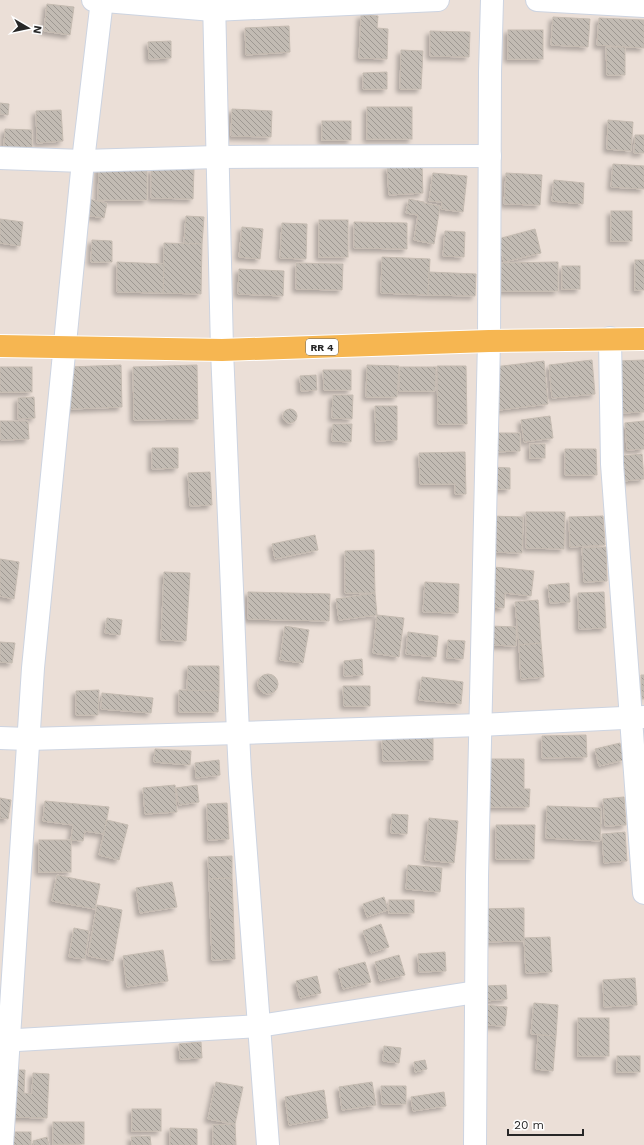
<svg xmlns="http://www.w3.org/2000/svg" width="644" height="1145" font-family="'Work Sans',sans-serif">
  <defs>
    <pattern id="building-back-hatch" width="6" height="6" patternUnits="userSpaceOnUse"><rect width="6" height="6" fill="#c2bbb3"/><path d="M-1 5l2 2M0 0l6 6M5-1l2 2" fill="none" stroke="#9e9892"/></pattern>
    <filter id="shadow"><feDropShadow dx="-3.5" dy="3.5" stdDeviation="2" flood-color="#0004"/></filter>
  </defs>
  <rect width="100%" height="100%" fill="#ebdfd7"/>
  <g fill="url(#building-back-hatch)" stroke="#c5bbb1" filter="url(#shadow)">
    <polygon points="47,4 74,7 70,35 44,31"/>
    <polygon points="361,15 378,16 377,28 388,29 387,59 359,58"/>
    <polygon points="553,17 590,19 588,47 551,45"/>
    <polygon points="599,18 644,20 644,48 597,45"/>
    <polygon points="289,26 290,52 246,55 245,28"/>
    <rect x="508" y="30" width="35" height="29"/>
    <polygon points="430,31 470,32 469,57 430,56"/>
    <polygon points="171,41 171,58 149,59 148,42"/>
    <polygon points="606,47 625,47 625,75 607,75"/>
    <polygon points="401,50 423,51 421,89 400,89"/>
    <polygon points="387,72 387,89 363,89 363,73"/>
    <polygon points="0,103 9,104 8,115 0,114"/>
    <rect x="367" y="107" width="45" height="32"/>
    <polygon points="232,109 272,111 271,137 231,136"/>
    <polygon points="61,110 63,141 37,143 36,111"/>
    <polygon points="608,120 633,122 631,151 607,149"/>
    <rect x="322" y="121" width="29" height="19"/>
    <polygon points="5,129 32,130 32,147 4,147"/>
    <polygon points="635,135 644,135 644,153 634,153"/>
    <polygon points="613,164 644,166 644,189 611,187"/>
    <polygon points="422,165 423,193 389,195 387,167"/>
    <polygon points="99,166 147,167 147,200 98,200"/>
    <polygon points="151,169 194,169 193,199 151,198"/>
    <polygon points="433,173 467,176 463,212 441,209 442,202 429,201"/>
    <polygon points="506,173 542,175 540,205 504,204"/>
    <polygon points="554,180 584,183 583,204 552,201"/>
    <polygon points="88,199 107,203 104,218 85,215"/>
    <polygon points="409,199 424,202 424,203 440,206 434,244 414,240 418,215 406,213"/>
    <rect x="611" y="211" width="21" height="30"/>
    <polygon points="186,216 204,217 202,244 184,243"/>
    <polygon points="0,219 23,222 20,246 0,243"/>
    <rect x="319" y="220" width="29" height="37"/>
    <polygon points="354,222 407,223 407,249 354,248"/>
    <polygon points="282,223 307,224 306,259 280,258"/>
    <polygon points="242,227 263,229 260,259 239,257"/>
    <polygon points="535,229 541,253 504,262 498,239"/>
    <polygon points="445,231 465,232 464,257 443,256"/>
    <polygon points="92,240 112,241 112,262 91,262"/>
    <polygon points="164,243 202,244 201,294 163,293"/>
    <polygon points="382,257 430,259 428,295 381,293"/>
    <rect x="635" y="260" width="9" height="30"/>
    <polygon points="117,262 164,264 163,293 117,292"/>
    <polygon points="558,262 558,291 501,291 501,263"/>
    <polygon points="296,263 343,264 342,290 296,289"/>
    <rect x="562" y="266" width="18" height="23"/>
    <polygon points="239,269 284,271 283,296 238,294"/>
    <polygon points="429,272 476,274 475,296 428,295"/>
    <polygon points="592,360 595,394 552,398 549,365"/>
    <polygon points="644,360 644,412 619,413 617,361"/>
    <polygon points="544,361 548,404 499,410 494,367"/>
    <polygon points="121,365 122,407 71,409 69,367"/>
    <polygon points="197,365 198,419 134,420 133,367"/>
    <polygon points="367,365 399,366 397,397 366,397"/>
    <polygon points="437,366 466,366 467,424 438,424"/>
    <rect x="0" y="367" width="32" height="25"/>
    <polygon points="400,367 436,367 435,391 399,391"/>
    <polygon points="323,370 351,370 351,390 324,390"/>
    <polygon points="316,375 317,390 301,391 300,376"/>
    <polygon points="333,395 353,395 352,419 332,418"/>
    <polygon points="34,397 35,418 18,419 18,398"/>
    <polygon points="375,406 397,406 397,440 376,441"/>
    <circle cx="290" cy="416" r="7"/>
    <polygon points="550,416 553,438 524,442 521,420"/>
    <polygon points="0,421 28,421 29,439 1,440"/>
    <polygon points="644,421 644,449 627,450 625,423"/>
    <polygon points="333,424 352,424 351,442 332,441"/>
    <polygon points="493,433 520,433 520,451 493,452"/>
    <rect x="530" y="444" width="15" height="14"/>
    <polygon points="152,448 178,448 178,468 152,469"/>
    <polygon points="565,449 596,449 597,475 565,475"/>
    <polygon points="465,452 466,494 455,494 455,484 420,484 419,453"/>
    <polygon points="642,454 644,479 623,481 621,456"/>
    <polygon points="491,467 510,468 510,489 491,489"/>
    <polygon points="210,472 212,505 190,506 188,473"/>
    <polygon points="526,512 565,512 564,549 526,548"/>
    <polygon points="491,516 523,517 522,553 490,552"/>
    <polygon points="603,516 605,545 570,547 569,517"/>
    <polygon points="315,535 318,550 275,559 272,544"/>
    <polygon points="606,547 607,581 584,582 582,548"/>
    <polygon points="374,550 375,593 345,593 345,551"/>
    <polygon points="0,559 19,562 14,599 0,596"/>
    <polygon points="494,567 534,571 531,596 505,593 504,608 489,607"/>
    <polygon points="164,572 190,573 186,641 161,640"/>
    <polygon points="425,582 459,584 458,613 423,612"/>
    <polygon points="569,583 570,602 550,603 548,585"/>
    <polygon points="248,592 330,594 329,621 248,619"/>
    <polygon points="604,592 606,628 579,629 578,593"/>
    <polygon points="375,593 377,615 339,620 336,599"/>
    <polygon points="538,600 541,643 519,645 515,602"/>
    <polygon points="377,615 404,618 399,657 373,653"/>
    <polygon points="107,618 122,620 120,635 105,633"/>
    <polygon points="285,626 309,630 303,663 280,660"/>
    <polygon points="491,626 516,627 516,646 490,645"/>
    <polygon points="408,632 438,636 436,657 406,654"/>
    <polygon points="448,640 465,641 463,659 447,658"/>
    <polygon points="0,642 15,643 12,663 0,662"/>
    <polygon points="541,643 544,677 521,679 519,645"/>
    <polygon points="362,659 363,675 344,676 344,661"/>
    <polygon points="188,666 219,666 219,691 187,691"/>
    <circle cx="268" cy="684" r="10"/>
    <polygon points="641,675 644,675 644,699 642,699"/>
    <polygon points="422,677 463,682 461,704 419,700"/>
    <polygon points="343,686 370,686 370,706 344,706"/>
    <polygon points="99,690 98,715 76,715 76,691"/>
    <polygon points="179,690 219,691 218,712 179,712"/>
    <polygon points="102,693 153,698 151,713 101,709"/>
    <polygon points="586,735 587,757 542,758 542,736"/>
    <polygon points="433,737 433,760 383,761 382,738"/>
    <polygon points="620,743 624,760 599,766 595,749"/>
    <polygon points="155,749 191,751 190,765 154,762"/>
    <polygon points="489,759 524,759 524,789 530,789 529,807 489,807"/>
    <polygon points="219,760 220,775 196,778 195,763"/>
    <polygon points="175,785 177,812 145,814 143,788"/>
    <polygon points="197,785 199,802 179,805 176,788"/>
    <polygon points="624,797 626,825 605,826 603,799"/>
    <polygon points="0,798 11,800 8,819 0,818"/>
    <polygon points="45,801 109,807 104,834 85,831 83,841 71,840 73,825 43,821"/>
    <polygon points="227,803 229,839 208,840 207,804"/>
    <polygon points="547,806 601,808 600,841 546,838"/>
    <polygon points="392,814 408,815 407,834 391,833"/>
    <polygon points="429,818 458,821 454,863 425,860"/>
    <polygon points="107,820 128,825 119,860 99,855"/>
    <polygon points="496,825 535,825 534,859 496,859"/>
    <polygon points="625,832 627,861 604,863 602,834"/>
    <rect x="39" y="840" width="32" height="32"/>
    <polygon points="232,856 232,878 209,879 208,857"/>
    <polygon points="408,865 442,868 440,892 406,889"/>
    <polygon points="57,875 100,884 95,909 52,901"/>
    <polygon points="232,878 235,959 212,960 209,879"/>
    <polygon points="172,882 177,907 140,913 136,888"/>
    <polygon points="384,897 388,910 367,917 363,904"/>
    <rect x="389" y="900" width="25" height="13"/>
    <polygon points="97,905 122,910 113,961 88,956"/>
    <polygon points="524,908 524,941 482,942 481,909"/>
    <polygon points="381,924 389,947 371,953 363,931"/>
    <polygon points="74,928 89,931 85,959 69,957"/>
    <polygon points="550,937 552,972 526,973 524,938"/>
    <polygon points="163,950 168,981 127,987 123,956"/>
    <polygon points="445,952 446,971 419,972 418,954"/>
    <polygon points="399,955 405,975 380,981 375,962"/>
    <polygon points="365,962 371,982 343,989 338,969"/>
    <polygon points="317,976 321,993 300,998 296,981"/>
    <polygon points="635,978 637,1005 604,1007 603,980"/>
    <polygon points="506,985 507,999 486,1001 485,986"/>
    <polygon points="534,1003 558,1005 556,1036 531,1034"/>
    <polygon points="485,1005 507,1007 505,1026 484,1025"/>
    <rect x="578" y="1018" width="31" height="38"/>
    <polygon points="538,1035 556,1036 553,1071 536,1069"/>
    <polygon points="201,1042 202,1058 180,1059 179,1044"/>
    <polygon points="384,1046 401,1048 399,1063 383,1061"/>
    <rect x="617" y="1056" width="23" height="16"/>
    <polygon points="425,1060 427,1069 415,1072 414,1062"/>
    <polygon points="11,1070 25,1070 24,1093 32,1094 33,1073 49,1074 47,1118 10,1117"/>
    <polygon points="216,1082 243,1087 235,1124 208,1119"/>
    <polygon points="372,1082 376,1105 342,1110 339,1087"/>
    <polygon points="381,1086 406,1086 406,1104 382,1104"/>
    <polygon points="324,1090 328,1118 289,1125 285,1097"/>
    <polygon points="444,1092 446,1106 413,1111 411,1097"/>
    <rect x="132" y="1109" width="29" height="22"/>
    <rect x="53" y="1122" width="31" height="22"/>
    <polygon points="235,1124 236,1145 213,1145 213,1125"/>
    <polygon points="170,1128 197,1129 197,1145 170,1145"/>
    <rect x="12" y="1132" width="19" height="13"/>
    <polygon points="150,1136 151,1145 132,1145 131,1137"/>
    <polygon points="47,1137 49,1145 34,1145 33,1141"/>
  </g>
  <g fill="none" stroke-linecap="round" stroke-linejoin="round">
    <defs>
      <g id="street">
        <polyline points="93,0 213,10 438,0"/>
        <polyline points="214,0 222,350 238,733 240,774 268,1145"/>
        <polyline points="537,0 644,6"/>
        <polyline points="0,158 83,161 217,157 490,156"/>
        <polyline points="610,338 612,464 644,893"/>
        <polyline points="0,738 28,739 238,733 480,725 644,717"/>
        <polyline points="0,1041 259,1026 476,992"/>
        <polyline points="2,1145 33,668 83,161 102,0"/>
        <polyline points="475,1145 477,876 489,341 490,72 492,0"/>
      </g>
      <polyline id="primary" points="0,346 222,350 489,341 644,339"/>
    </defs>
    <use href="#street" stroke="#cdd4e1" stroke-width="24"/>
    <use href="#primary" stroke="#fff" stroke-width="24"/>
    <use href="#street" stroke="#fff" stroke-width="22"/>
    <use href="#primary" stroke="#f6b651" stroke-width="22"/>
  </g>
  <g text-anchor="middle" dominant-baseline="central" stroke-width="3.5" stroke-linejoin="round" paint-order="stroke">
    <rect fill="#fff" stroke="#686868" stroke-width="1" x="306" y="339" width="32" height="16" rx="3"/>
    <g font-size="10" font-weight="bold" fill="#272727">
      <text x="322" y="347">RR 4</text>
    </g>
  </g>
  <g transform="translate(28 28) rotate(99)" stroke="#ffffff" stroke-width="3" paint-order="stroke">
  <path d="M0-3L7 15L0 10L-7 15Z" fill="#272727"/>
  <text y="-6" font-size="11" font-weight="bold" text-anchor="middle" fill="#272727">N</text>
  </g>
  <path d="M508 1129v6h75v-6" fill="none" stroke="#272727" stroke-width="2"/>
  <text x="514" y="1129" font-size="12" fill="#272727" stroke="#ffffff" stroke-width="3" paint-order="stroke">20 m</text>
</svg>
